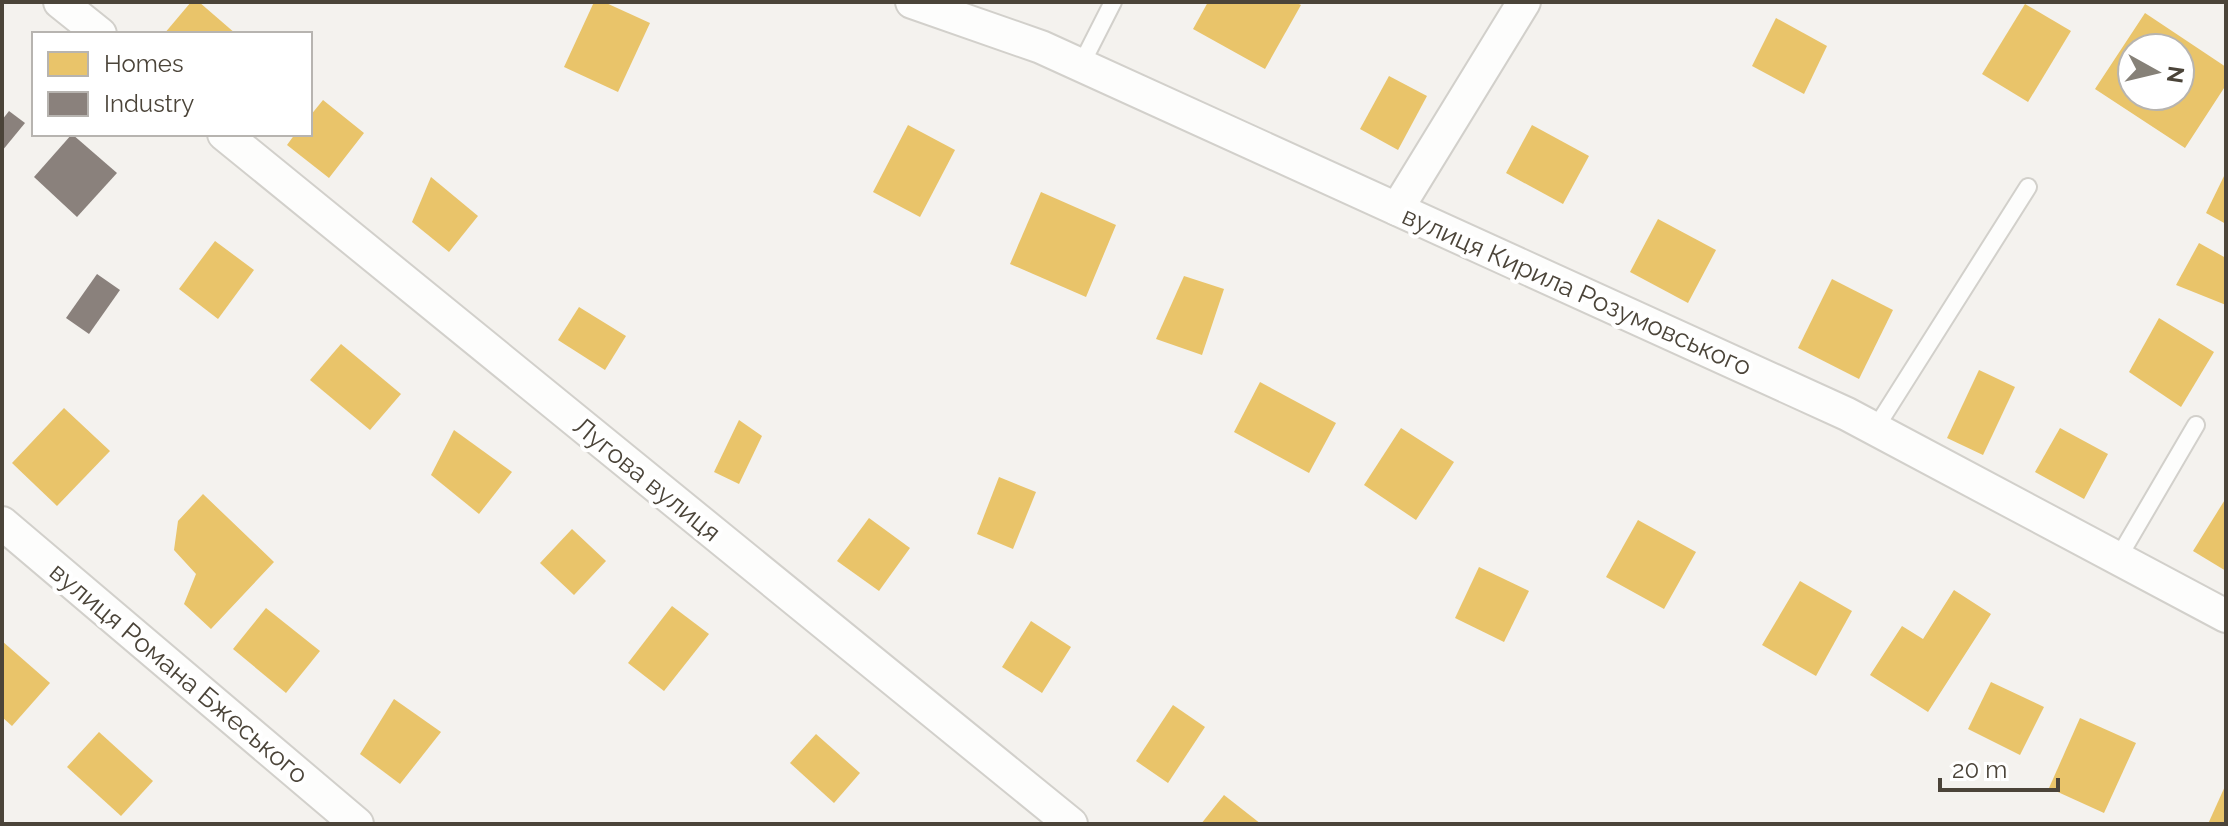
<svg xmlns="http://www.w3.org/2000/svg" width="2228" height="826" font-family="Raleway,sans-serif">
  <rect width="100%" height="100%" fill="#f4f2ee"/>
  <g fill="#e9c46a" fill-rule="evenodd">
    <polygon points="191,2 199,2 236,34 164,34"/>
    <polygon points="594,2 604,2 650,23 618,92 564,67"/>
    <polygon points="1208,2 1295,2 1301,5 1265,69 1193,29"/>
    <polygon points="2025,4 2071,31 2028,102 1982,74"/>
    <path d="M 2145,13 L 2226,67 L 2226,85 L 2185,148 L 2095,89 ZM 2132,48 L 2180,48 L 2180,96 L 2132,96 Z"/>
    <polygon points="1776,18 1827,46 1804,94 1752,66"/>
    <polygon points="1389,76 1427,96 1398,150 1360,129"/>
    <polygon points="323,100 364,133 329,178 287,145 295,134 310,134 310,116"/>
    <polygon points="908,125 955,150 920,217 873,192"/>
    <polygon points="1532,125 1589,156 1563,204 1506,173"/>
    <polygon points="2226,172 2226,224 2206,213"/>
    <polygon points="431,177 478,216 449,252 412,222"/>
    <polygon points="1041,192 1116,225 1086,297 1010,264"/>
    <polygon points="1658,219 1716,250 1688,303 1630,272"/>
    <polygon points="215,241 254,270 218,319 179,289"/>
    <polygon points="2199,243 2226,258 2226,305 2176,285"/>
    <polygon points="1184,276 1224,289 1202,355 1156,339"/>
    <polygon points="1832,279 1893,310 1859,379 1798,348"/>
    <polygon points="579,307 626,336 605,370 558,340"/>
    <polygon points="2159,318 2214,352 2181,407 2129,372"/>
    <polygon points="341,344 401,394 370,430 310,380"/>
    <polygon points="1979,370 2015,387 1983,455 1947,438"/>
    <polygon points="1260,382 1336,423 1309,473 1234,432"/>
    <polygon points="64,408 110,451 57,506 12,463"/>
    <polygon points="739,420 762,436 739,484 714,472"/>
    <polygon points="1401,428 1454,462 1416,520 1364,485"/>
    <polygon points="2060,428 2108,454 2084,499 2035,472"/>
    <polygon points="454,430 512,472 479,514 431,475"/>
    <polygon points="999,477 1036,492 1013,549 977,534"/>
    <polygon points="203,494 274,562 211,629 184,604 196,574 174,550 178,521"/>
    <polygon points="2226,498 2226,571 2193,551"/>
    <polygon points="869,518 910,548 879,591 837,561"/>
    <polygon points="1638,520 1696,552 1664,609 1606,577"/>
    <polygon points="572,529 606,561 574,595 540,563"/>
    <polygon points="1479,567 1529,591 1504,642 1455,618"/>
    <polygon points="1800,581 1852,611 1816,676 1762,645"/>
    <polygon points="1954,590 1991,614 1928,712 1870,675 1902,626 1923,639"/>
    <polygon points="672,606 709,634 664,691 628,663"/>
    <polygon points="266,608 320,651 286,693 233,649"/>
    <polygon points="1031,621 1071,647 1042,693 1002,667"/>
    <polygon points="2,641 50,683 12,726 2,717"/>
    <polygon points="1991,682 2044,707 2020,755 1968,729"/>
    <polygon points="394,699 441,732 400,784 360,754"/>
    <polygon points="1173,705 1205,727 1168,783 1136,761"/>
    <polygon points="2080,718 2136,743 2104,813 2049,788"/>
    <polygon points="99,732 153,781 121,816 67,767"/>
    <polygon points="816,734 860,773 834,803 790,763"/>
    <polygon points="2226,784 2226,824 2208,824"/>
    <polygon points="1224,795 1261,824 1201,824"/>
  </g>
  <g fill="#8a817c">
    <polygon points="9,111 25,123 2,151 2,120"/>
    <polygon points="72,134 117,173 77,217 34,177"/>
    <polygon points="97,274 120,290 89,334 66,318"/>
  </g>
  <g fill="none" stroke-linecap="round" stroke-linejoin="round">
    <defs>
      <g id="service">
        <polyline points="1081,65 1113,2"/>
        <polyline points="1875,429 2028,187"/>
        <polyline points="2117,560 2196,425"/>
      </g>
      <g id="minor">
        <polyline points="60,2 100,34"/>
        <polyline points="912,2 1041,47 1847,414 2226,616"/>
        <polyline points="224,134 1071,824"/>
        <polyline points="1397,209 1524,2"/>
        <polyline points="2,523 357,824"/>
      </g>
    </defs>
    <use href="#service" stroke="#d2d0cb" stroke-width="20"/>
    <use href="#minor" stroke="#d2d0cb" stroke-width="36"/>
    <use href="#service" stroke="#fdfdfc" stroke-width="16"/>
    <use href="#minor" stroke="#fdfdfc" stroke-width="32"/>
  </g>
  <g text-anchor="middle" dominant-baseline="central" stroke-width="8" stroke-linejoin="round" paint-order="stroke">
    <g font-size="26" fill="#4b4439" stroke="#fff">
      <text transform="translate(1577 291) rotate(24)">вулиця Кирила Розумовського</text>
      <text transform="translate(647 479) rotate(39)">Лугова вулиця</text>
      <text transform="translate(179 673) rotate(40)">вулиця Романа Бжеського</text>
    </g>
  </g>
  <rect width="2228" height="826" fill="none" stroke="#4b4439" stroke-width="8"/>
  <rect x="32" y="32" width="280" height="104" fill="#ffffff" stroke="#b7b4b0" stroke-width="2"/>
  <rect x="48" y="52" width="40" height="24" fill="#e9c46a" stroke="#b7b4b0" stroke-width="2"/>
  <text x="104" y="72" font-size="24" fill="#4b4439">Homes</text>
  <rect x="48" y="92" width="40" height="24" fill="#8a817c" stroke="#b7b4b0" stroke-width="2"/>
  <text x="104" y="112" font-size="24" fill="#4b4439">Industry</text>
  <g transform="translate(2156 72) rotate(98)"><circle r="38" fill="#ffffff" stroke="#b7b4b0" stroke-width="2"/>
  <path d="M0-6L14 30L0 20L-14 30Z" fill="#868178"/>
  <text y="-12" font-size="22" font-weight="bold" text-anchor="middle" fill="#4b4439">N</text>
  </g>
  <path d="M1940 778v12h118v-12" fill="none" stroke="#4b4439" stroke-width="4"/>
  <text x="1952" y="778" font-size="24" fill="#4b4439" stroke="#ffffff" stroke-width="6" paint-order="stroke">20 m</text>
</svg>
